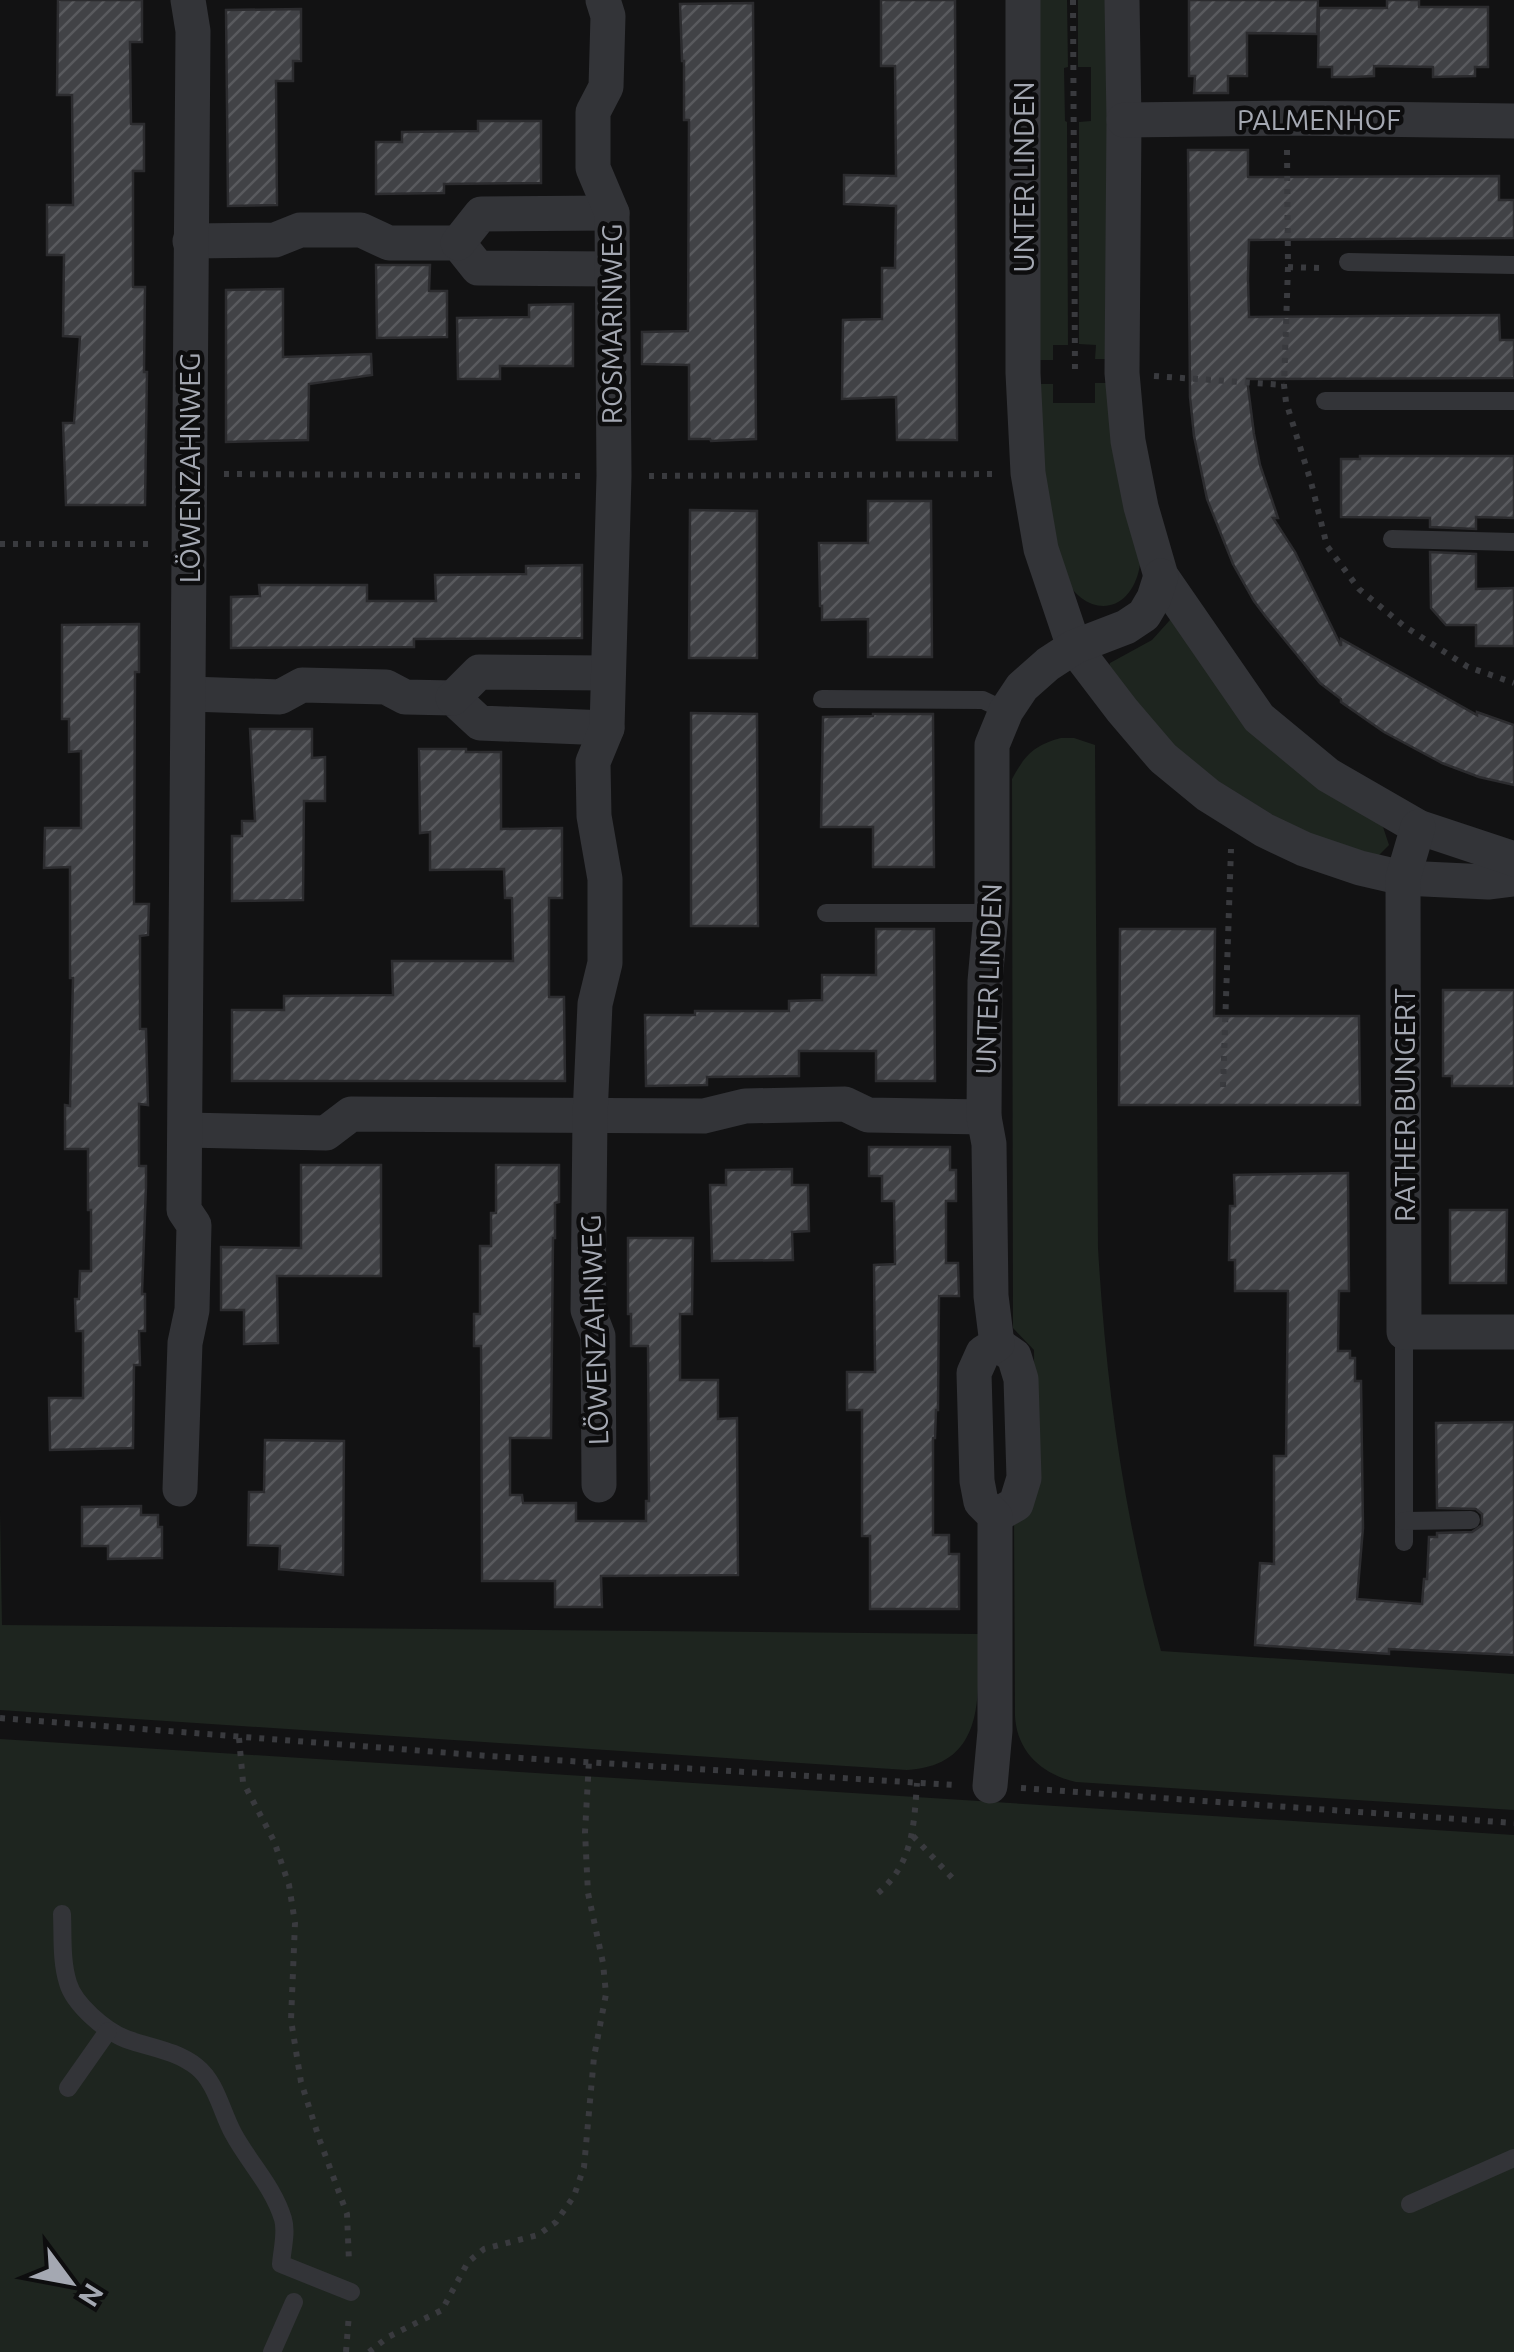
<svg xmlns="http://www.w3.org/2000/svg" width="1514" height="2352" font-family="Ubuntu,sans-serif">
  <defs>
    <pattern id="building-hatch" width="6" height="6" patternUnits="userSpaceOnUse" patternTransform="scale(2.5)"><rect width="6" height="6" fill="#414246"/><path d="M-1 1l2-2M0 6l6-6M5 7l2-2" fill="none" stroke="#595a5e"/></pattern>
  </defs>
  <rect width="100%" height="100%" fill="#121213"/>
  <g fill="#1e251f">
    <polygon points="1037,0 1067,0 1068,67 1064,68 1065,121 1067,122 1068,345 1053,345 1053,360 1037,360"/>
    <polygon points="1078,0 1110,0 1112,359 1095,359 1096,345 1079,344 1079,122 1091,121 1091,67 1078,67"/>
    <path d="M 1095,383 L 1112,383 L 1140,565 C 1131,617 1084,619 1063,574 C 1058,565 1057,554 1054,544 C 1039,493 1040,437 1037,384 L 1053,384 L 1053,403 L 1095,403 Z"/>
    <polygon points="1170,620 1175,620 1383,827 1389,845 1378,856 1302,833 1197,768 1154,727 1109,667 1110,663 1152,640"/>
    <path d="M 1061,738 L 1074,738 L 1095,745 L 1098,1248 C 1106,1385 1124,1519 1161,1651 L 1514,1674 L 1514,1810 L 1076,1782 C 1042,1774 1017,1752 1015,1716 L 1014,1520 L 1035,1499 L 1034,1350 L 1013,1328 L 1012,779 C 1025,755 1034,745 1061,738 Z"/>
    <path d="M 0,1511 L 2,1625 L 978,1634 C 978,1693 988,1765 907,1770 L 0,1710 Z"/>
    <polygon points="0,1739 1514,1835 1514,2352 0,2352"/>
  </g>
  <g fill="url(#building-hatch)" stroke="#2c2c2f" stroke-width="2.5">
    <polygon points="58,0 142,0 142,42 130,42 131,124 144,124 144,171 133,171 133,287 145,287 144,372 147,372 145,505 66,505 63,423 74,423 80,337 63,336 64,255 47,255 47,205 73,205 72,95 57,95"/>
    <polygon points="881,0 955,0 957,440 897,440 896,397 842,399 843,320 882,319 882,268 895,268 896,206 844,204 844,175 896,176 895,66 881,66"/>
    <polygon points="1189,0 1318,0 1317,34 1247,33 1247,76 1228,76 1228,93 1194,93 1195,76 1189,76"/>
    <polygon points="1387,0 1419,0 1419,7 1488,7 1488,67 1475,67 1475,76 1433,77 1433,67 1374,66 1374,76 1353,77 1332,77 1332,67 1318,67 1319,8 1387,8"/>
    <polygon points="753,3 756,439 711,441 710,439 689,439 689,365 642,364 642,332 688,331 689,120 684,120 684,61 682,61 680,4"/>
    <polygon points="301,9 301,61 293,61 293,81 276,81 277,205 228,206 226,10"/>
    <polygon points="478,121 541,121 541,183 444,184 444,193 376,194 376,142 402,142 402,132 478,131"/>
    <polygon points="1188,150 1248,150 1248,177 1499,176 1499,200 1514,200 1514,238 1249,240 1248,279 1249,317 1499,315 1500,340 1514,340 1514,378 1247,379 1254,434 1260,465 1278,518 1273,518 1295,552 1341,646 1341,639 1477,715 1477,712 1514,725 1514,785 1479,777 1442,763 1384,732 1341,702 1341,699 1320,683 1266,617 1254,601 1233,564 1207,499 1194,436 1190,397"/>
    <polygon points="376,265 430,265 429,291 447,291 447,337 377,338"/>
    <polygon points="283,289 283,357 371,354 372,375 309,384 308,440 226,442 226,290"/>
    <polygon points="573,304 573,366 500,366 500,379 458,379 457,318 529,317 529,305"/>
    <polygon points="1360,456 1514,456 1514,518 1476,517 1476,529 1430,527 1430,518 1341,517 1341,459 1360,459"/>
    <polygon points="868,501 931,501 932,657 868,657 868,619 822,620 822,606 820,606 819,543 868,543"/>
    <polygon points="690,510 757,511 757,658 689,658"/>
    <polygon points="1430,552 1476,554 1476,589 1514,588 1514,646 1476,646 1476,625 1446,625 1431,608"/>
    <polygon points="582,565 582,638 414,639 414,647 231,648 231,597 260,596 259,585 367,585 367,601 436,601 435,575 526,574 526,566"/>
    <polygon points="139,624 139,672 135,672 134,904 149,904 148,935 140,936 140,1029 146,1029 148,1105 139,1104 139,1166 146,1166 146,1186 142,1294 145,1294 145,1331 139,1331 140,1365 134,1365 133,1448 50,1450 49,1398 83,1398 83,1331 76,1331 75,1299 79,1299 80,1271 91,1271 91,1210 88,1210 88,1149 65,1149 65,1105 70,1106 73,978 70,978 70,867 44,868 45,828 81,828 81,751 69,752 69,719 62,719 62,625"/>
    <polygon points="691,713 757,714 758,926 691,926"/>
    <polygon points="873,714 933,714 934,867 873,867 873,827 821,827 823,717 873,716"/>
    <polygon points="250,729 312,729 312,758 325,757 325,801 304,801 303,900 232,901 232,836 242,836 242,821 255,821"/>
    <polygon points="419,749 466,749 466,752 501,752 501,829 562,828 562,898 549,898 549,997 564,997 565,1081 232,1081 232,1010 284,1010 284,996 393,995 392,961 513,961 512,898 505,898 504,869 430,870 430,832 420,833"/>
    <polygon points="876,929 934,929 935,1081 876,1081 876,1051 799,1051 799,1076 707,1077 707,1085 646,1086 645,1015 695,1015 695,1011 789,1011 789,1001 822,1000 822,975 876,975"/>
    <polygon points="1120,929 1215,929 1214,1016 1359,1016 1360,1105 1119,1105"/>
    <polygon points="1443,990 1514,990 1514,1086 1452,1086 1452,1076 1443,1076"/>
    <polygon points="869,1147 950,1147 950,1170 956,1170 956,1201 946,1201 946,1263 958,1263 959,1296 939,1296 938,1410 936,1410 935,1438 933,1438 933,1535 949,1535 949,1554 959,1554 959,1609 870,1609 870,1536 862,1536 862,1410 847,1410 847,1372 875,1372 874,1265 895,1264 894,1201 882,1201 882,1176 869,1176"/>
    <polygon points="301,1165 381,1165 381,1276 277,1276 278,1343 244,1344 244,1310 221,1310 221,1247 301,1248"/>
    <polygon points="496,1165 559,1165 559,1202 555,1203 555,1238 553,1238 551,1438 510,1438 510,1495 522,1495 523,1503 576,1503 576,1521 646,1521 646,1501 649,1501 648,1346 631,1346 631,1314 628,1314 628,1238 693,1238 692,1314 680,1314 680,1380 718,1380 718,1419 737,1418 738,1575 601,1576 602,1607 555,1607 555,1581 482,1581 481,1346 474,1346 474,1314 480,1314 480,1246 491,1246 491,1213 496,1213"/>
    <polygon points="792,1169 792,1185 808,1185 809,1231 792,1232 793,1260 712,1261 710,1185 726,1185 726,1170"/>
    <polygon points="1348,1173 1349,1291 1339,1291 1338,1351 1350,1351 1350,1358 1355,1358 1355,1381 1361,1381 1363,1528 1357,1599 1422,1604 1424,1579 1427,1579 1429,1537 1437,1537 1437,1533 1472,1532 1482,1525 1482,1514 1476,1509 1437,1508 1436,1423 1514,1422 1514,1655 1389,1649 1389,1654 1255,1645 1260,1563 1274,1564 1274,1456 1286,1456 1288,1291 1235,1291 1235,1260 1229,1260 1230,1206 1235,1206 1234,1175"/>
    <polygon points="1450,1210 1507,1210 1506,1283 1450,1283"/>
    <polygon points="265,1440 344,1441 343,1575 279,1569 280,1546 248,1545 249,1492 264,1492"/>
    <polygon points="141,1506 141,1515 158,1515 158,1527 162,1527 162,1558 108,1559 108,1546 82,1546 82,1507"/>
  </g>
  <g fill="none" stroke-linecap="round" stroke-linejoin="round">
    <g stroke="#393a3e" stroke-width="6" stroke-dasharray="5 8" stroke-linecap="butt">
      <polyline points="1073,0 1075,373"/>
      <polyline points="1287,150 1288,267 1284,385 1286,402 1311,482 1327,546 1359,589 1404,626 1468,667 1514,683"/>
      <polyline points="1288,267 1321,268"/>
      <polyline points="1154,376 1284,385"/>
      <polyline points="224,474 582,476"/>
      <polyline points="649,476 996,474"/>
      <polyline points="0,544 153,544"/>
      <polyline points="1223,1087 1231,849"/>
      <polyline points="0,1718 489,1756 954,1785"/>
      <polyline points="239,1738 243,1782 274,1841 289,1885 295,1923 291,2020 301,2082 320,2141 347,2214 349,2262"/>
      <polyline points="1021,1788 1514,1823"/>
      <polyline points="913,1836 955,1881"/>
      <path d="M 878,1893 C 913,1864 914,1825 917,1783"/>
      <polyline points="346,2352 349,2314"/>
      <polyline points="369,2352 388,2337 442,2310 468,2262 484,2249 538,2235 556,2222 574,2196 584,2167 594,2057 606,1994 603,1963 588,1893 585,1832 589,1761"/>
    </g>
    <g stroke="#333438" stroke-width="18">
      <polyline points="1348,262 1514,265"/>
      <polyline points="1325,401 1514,401"/>
      <polyline points="1392,539 1514,542"/>
      <polyline points="822,699 983,700 1006,711"/>
      <polyline points="826,913 991,913"/>
      <polyline points="1404,1332 1404,1542"/>
      <polyline points="1404,1521 1471,1520"/>
      <path d="M 62,1914 C 63,1936 61,1961 68,1983 C 74,2004 105,2031 126,2039 C 151,2048 175,2050 197,2067 C 216,2082 222,2113 233,2133 C 249,2163 273,2186 283,2219 C 287,2232 282,2250 281,2264 L 351,2292"/>
      <polyline points="68,2088 108,2031"/>
      <polyline points="1410,2204 1514,2158"/>
      <polyline points="272,2352 294,2302"/>
    </g>
    <g stroke="#333438" stroke-width="35">
      <polyline points="1023,0 1023,373 1028,473 1041,549 1074,647 1122,710 1163,758 1208,795 1264,830 1304,849 1360,868 1403,878 1488,882 1514,879"/>
      <polyline points="1122,0 1124,120 1122,373 1128,441 1141,507 1161,576 1259,718 1328,775 1418,827 1514,859"/>
      <polyline points="1124,120 1287,118 1514,121"/>
      <polyline points="190,241 275,240 300,230 361,230 389,243 458,243 478,268 612,269"/>
      <polyline points="458,243 481,214 612,213"/>
      <polyline points="190,694 280,697 302,685 386,687 405,697 453,698 480,723 607,728"/>
      <polyline points="453,698 479,672 608,673"/>
      <polyline points="1418,827 1403,878 1404,1332 1514,1332"/>
      <polyline points="186,1130 326,1133 351,1114 704,1116 745,1106 845,1104 868,1115 984,1117"/>
      <polyline points="599,1485 598,1336 588,1310 590,1116 595,1004 605,963 605,879 594,816 593,762 607,728 614,476 612,213 593,168 593,112 606,87 608,16 603,0"/>
      <polyline points="180,1489 185,1343 192,1310 194,1225 184,1210 193,31 188,0"/>
      <polyline points="995,1516 1016,1504 1024,1478 1021,1379 1014,1356 997,1344"/>
      <polyline points="990,1786 995,1731 995,1516 981,1502 977,1481 974,1373 983,1353 997,1344 991,1296 989,1144 984,1117 985,981 992,903 992,745 1006,711 1022,687 1048,664 1074,647 1126,627 1144,615 1154,598 1161,576"/>
    </g>
  </g>
  <g text-anchor="middle" dominant-baseline="central" stroke-width="9" stroke-linejoin="round" paint-order="stroke">
    <g font-size="28" fill="#a4a8b2" stroke="#0d0d0e">
      <text x="1319" y="119">PALMENHOF</text>
      <text transform="translate(1023 177) rotate(-90)">UNTER LINDEN</text>
      <text transform="translate(611 324) rotate(-90)">ROSMARINWEG</text>
      <text transform="translate(189 468) rotate(-90)">LÖWENZAHNWEG</text>
      <text transform="translate(988 979) rotate(-88)">UNTER LINDEN</text>
      <text transform="translate(1404 1105) rotate(-90)">RATHER BUNGERT</text>
      <text transform="translate(594 1330) rotate(-92)">LÖWENZAHNWEG</text>
    </g>
  </g>
  <g transform="translate(70 2282) rotate(122)" stroke="#0d0d0e" stroke-width="8" paint-order="stroke">
  <path d="M0-8L18 38L0 25L-18 38Z" fill="#a4a8b2"/>
  <text y="-15" font-size="28" font-weight="bold" text-anchor="middle" fill="#a4a8b2">N</text>
  </g>
</svg>
